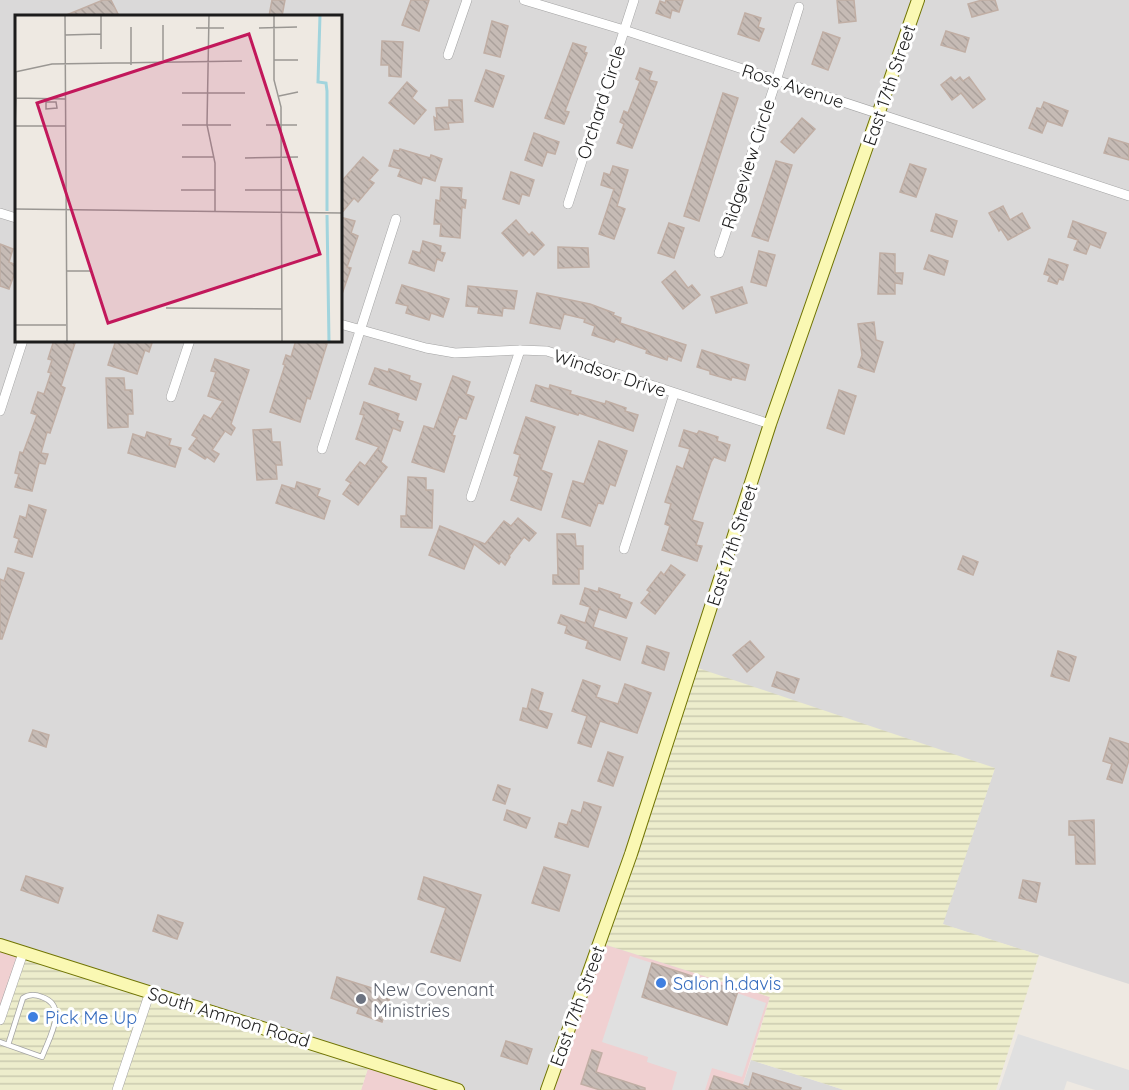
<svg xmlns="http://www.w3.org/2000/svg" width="1129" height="1090" font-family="Quicksand,sans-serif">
  <defs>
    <pattern id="farmland-rules" width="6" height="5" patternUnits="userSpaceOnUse" patternTransform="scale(1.5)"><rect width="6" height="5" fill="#ededcc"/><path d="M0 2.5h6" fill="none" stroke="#cbcbaf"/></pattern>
    <pattern id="building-back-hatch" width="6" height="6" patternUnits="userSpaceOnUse" patternTransform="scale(1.5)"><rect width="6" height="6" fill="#c6bbb5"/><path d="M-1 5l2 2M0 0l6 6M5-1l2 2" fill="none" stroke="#aaa09b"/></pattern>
  </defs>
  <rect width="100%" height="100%" fill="#eee9e2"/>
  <g fill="#dad9d9" fill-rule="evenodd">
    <path d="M 0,0 L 1129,0 L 1129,984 L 942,924 L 995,768 L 547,1090 L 458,1090 L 0,945 ZM 16,16 L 340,16 L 340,340 L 16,340 Z"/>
    <polygon points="751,1060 844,1090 741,1090"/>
  </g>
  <g fill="#f0d0d1">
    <polygon points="600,943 770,997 741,1090 547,1090"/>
    <polygon points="0,945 23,953 0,1020"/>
    <polygon points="370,1062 458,1090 361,1090"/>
  </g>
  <g fill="url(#farmland-rules)">
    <polygon points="692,666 995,768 943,924 1039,955 996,1090 844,1090 751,1060 770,997 600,943"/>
    <polygon points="23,953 370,1062 361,1090 0,1090 0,1020"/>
  </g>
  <g fill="#e0e0e0">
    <polygon points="630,956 652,963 642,997 726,1025 737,993 766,1003 742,1077 712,1068 705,1090 672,1090 677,1072 647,1062 648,1057 602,1042"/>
    <polygon points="1018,1034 1129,1070 1129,1090 1095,1090 1067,1081 1064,1090 999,1090"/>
  </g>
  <g fill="url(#building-back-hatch)" stroke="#c0aea4" stroke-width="1.5">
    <polygon points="103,0 111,0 119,16 64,16"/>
    <polygon points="272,0 285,0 282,16 269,16"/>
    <polygon points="411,0 429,0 419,31 402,25"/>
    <polygon points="666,0 683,0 679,12 672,10 670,18 656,13 660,1 665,3"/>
    <polygon points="837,0 854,0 856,21 839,23"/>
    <polygon points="982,0 995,0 998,10 972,17 968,4"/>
    <polygon points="745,13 761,18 758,27 764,29 759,41 738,34"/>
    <polygon points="492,21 508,26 500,57 484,53"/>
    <polygon points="946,31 969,38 965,52 941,45"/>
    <polygon points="823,32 840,38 828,70 812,64"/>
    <polygon points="382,41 403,42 401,77 389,76 389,65 381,65"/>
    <polygon points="573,43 586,47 584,52 587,53 565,111 569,112 564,124 545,118"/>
    <polygon points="640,68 652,72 649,80 657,82 632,148 617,143 624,124 620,122 624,111 628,113 640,81 636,79"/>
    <polygon points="486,70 504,76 493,107 475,101"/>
    <polygon points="951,77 955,81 960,77 963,81 969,77 985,99 973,108 961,93 952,100 941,85"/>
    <polygon points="407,82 417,91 412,98 426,110 414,124 389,103"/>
    <polygon points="723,93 738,98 699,221 684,216"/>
    <polygon points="449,100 462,100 463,122 448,123 449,129 435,130 434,117 437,119 436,108 449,107"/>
    <polygon points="1044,102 1068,111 1062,126 1047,121 1042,133 1029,128 1037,108 1041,109"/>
    <polygon points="802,118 815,129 794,153 781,142"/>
    <polygon points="534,133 559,142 555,154 547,152 542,166 525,160"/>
    <polygon points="1109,138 1129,144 1129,160 1104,153"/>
    <polygon points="400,149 430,158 431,155 442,159 435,181 423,177 421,184 398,176 401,169 389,166 394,150 399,151"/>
    <polygon points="363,157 378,170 369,180 374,183 358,202 354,198 340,215 340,183"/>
    <polygon points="776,161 792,165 768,241 752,236"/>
    <polygon points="910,164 926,169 916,197 900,192"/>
    <polygon points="613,166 628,170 617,206 625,209 614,239 599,234 614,189 601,185 604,173 610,175"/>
    <polygon points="511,172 534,180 529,196 522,194 519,204 503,199"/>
    <polygon points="441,187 462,188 461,199 466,200 465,208 462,207 460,238 440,236 441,224 434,224 436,200 440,201"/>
    <polygon points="1003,206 1010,220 1022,213 1030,228 1008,240 1001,229 999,231 989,213"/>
    <polygon points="936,214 957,221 952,237 931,231"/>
    <polygon points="340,217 355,221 351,233 358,236 347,267 351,268 342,294 340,294"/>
    <polygon points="516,220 529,235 532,232 544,245 534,255 529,250 523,256 502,233"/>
    <polygon points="1073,221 1106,233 1100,248 1090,244 1086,254 1074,250 1078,240 1068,237"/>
    <polygon points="669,223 684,228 674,258 658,253"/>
    <polygon points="423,241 441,246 440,252 445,253 442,261 437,259 434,271 409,263 413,251 420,253"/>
    <polygon points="0,244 13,249 9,262 16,265 16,269 9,289 0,286"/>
    <polygon points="558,247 588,248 589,267 558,268"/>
    <polygon points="759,251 775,255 766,286 751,282"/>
    <polygon points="880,253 895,254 895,273 903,273 902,284 895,283 895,294 878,294"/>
    <polygon points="929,255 948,261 944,275 924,269"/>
    <polygon points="1049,259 1068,265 1063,280 1059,279 1057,284 1048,281 1050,276 1044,274"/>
    <polygon points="675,271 688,288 692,285 700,295 683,309 662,282"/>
    <polygon points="402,285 449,299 443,317 431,313 429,320 406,313 408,306 396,303"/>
    <polygon points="468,286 517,291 514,309 503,308 502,316 478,313 479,307 466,306"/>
    <polygon points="742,287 747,303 716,313 711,297"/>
    <polygon points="537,293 590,304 614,313 613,315 621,318 620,323 686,345 681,361 668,356 667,360 646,353 647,350 616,339 614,342 592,335 595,326 584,322 585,319 564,314 560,329 530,323"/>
    <polygon points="874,322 876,340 883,342 874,372 858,367 862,355 858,324"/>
    <polygon points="54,340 76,340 61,386 65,388 50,433 47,432 41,453 48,454 45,464 39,463 32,491 15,487 19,474 15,473 20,452 23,453 37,415 31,413 38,392 44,394 51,373 48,372 52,360 48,359"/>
    <polygon points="116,340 153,340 149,352 145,350 137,374 108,365"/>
    <polygon points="296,340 314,340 327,344 310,399 307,398 300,422 270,412 285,365 283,364 286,355 291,357"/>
    <polygon points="702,350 749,365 745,380 732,377 731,380 710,374 710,371 697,367"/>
    <polygon points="215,359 249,370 231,424 235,428 231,435 225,431 212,450 219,454 214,462 207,457 205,459 189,449 197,438 192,435 204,415 211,419 223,401 208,396 216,372 211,371"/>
    <polygon points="375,368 388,372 389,369 410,376 409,380 421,384 416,400 369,384"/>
    <polygon points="453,376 470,382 466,394 474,397 466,419 459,417 452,435 455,436 444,472 412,462 424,426 434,429"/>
    <polygon points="106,378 124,378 125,390 132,390 133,414 128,414 128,427 108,428"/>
    <polygon points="536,385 549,389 550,385 571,391 570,394 605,404 606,401 626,408 625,411 638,415 633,431 579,413 578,415 531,401"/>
    <polygon points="839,390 856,396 844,434 827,428"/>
    <polygon points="364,402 399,414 397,420 403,422 400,431 393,428 381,462 387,467 358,505 343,494 351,483 346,480 360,462 365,466 379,447 356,439 364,415 360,414"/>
    <polygon points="526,417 555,427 541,470 552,474 541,510 511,500 519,477 514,475 520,455 514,453"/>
    <polygon points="271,429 272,442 280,442 282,465 276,465 277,479 257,480 253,430"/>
    <polygon points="684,430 697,434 699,431 718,437 717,441 730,445 725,461 714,457 711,462 692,520 703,523 696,545 702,546 697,561 662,550 670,526 665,524 671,504 665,502 677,466 683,469 690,449 679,446"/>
    <polygon points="147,432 171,439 169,445 181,448 175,467 128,453 133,434 145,438"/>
    <polygon points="599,441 627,451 615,486 610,484 603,504 598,503 590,526 562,517 573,481 584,484"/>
    <polygon points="408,477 426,478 426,490 433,490 432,528 401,527 401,516 406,516"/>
    <polygon points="297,482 320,489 317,496 330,501 324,519 276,503 282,485 295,489"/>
    <polygon points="29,505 46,510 32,557 15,552 19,539 14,537 20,516 26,518"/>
    <polygon points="518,518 536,533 529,541 524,537 509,556 510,557 505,565 501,561 499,564 474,544 464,569 429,555 440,526 485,544 504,521 511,526"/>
    <polygon points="557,534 575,534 576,546 583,546 583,569 579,569 579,584 553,584 553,575 558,575"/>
    <polygon points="963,556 978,562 973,575 958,569"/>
    <polygon points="671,565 685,575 655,614 641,603 650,592 647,590 661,572 664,575"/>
    <polygon points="8,568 24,573 2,639 0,639 0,579 4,581"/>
    <polygon points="585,588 598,592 599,588 620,595 619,598 632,603 626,618 599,609 593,627 627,638 620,660 586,648 588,641 565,633 567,626 558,623 561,615 585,623 590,607 580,604"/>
    <polygon points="750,641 764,657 747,672 733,655"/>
    <polygon points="647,646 669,653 664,670 642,663"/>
    <polygon points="1058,651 1076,657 1069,681 1051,676"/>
    <polygon points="777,672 799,679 794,693 772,686"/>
    <polygon points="583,680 600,686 596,697 618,704 625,684 651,693 637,733 600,721 591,747 578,743 587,716 572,711"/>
    <polygon points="532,689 543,693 538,710 552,714 547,728 520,720 523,708 527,709"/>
    <polygon points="33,730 49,735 46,747 29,741"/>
    <polygon points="1110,738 1129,744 1129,760 1122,783 1107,779 1112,764 1103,761"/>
    <polygon points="608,752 623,757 613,786 598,781"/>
    <polygon points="498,785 510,789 505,804 493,800"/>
    <polygon points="584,802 601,807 588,847 555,837 559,823 567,825 572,810 581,813"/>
    <polygon points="507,810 530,818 526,828 504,820"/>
    <polygon points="1094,820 1095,864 1076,864 1075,835 1069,835 1069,821"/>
    <polygon points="544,867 570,875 559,911 532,903"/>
    <polygon points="26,876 63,888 58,903 21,890"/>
    <polygon points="424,877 481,895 460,961 431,952 446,908 418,899"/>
    <polygon points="1023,880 1040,883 1036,902 1019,898"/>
    <polygon points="158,915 183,923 177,939 153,931"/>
    <polygon points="652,963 738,991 727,1025 642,997"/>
    <polygon points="337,977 391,994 382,1022 357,1013 359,1008 331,998"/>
    <polygon points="506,1041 532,1049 527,1064 501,1056"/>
    <polygon points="592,1050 602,1053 596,1072 645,1088 645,1090 600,1090 581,1084"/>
    <polygon points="753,1073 801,1088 800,1090 709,1090 714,1076 749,1087"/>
  </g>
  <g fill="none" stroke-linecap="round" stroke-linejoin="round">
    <defs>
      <path id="service" d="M 0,1042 L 42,1057 C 49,1038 69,1006 42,997 C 35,994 29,994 23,998 L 8,1045"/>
      <g id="minor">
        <polyline points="524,0 624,30 1129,196"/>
        <polyline points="448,55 467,0"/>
        <polyline points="568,204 634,0"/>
        <polyline points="0,213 16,218"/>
        <polyline points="719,253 776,81 799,7"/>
        <polyline points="340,324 426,348 455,353 520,350 547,351 770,424"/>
        <polyline points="171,397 190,340"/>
        <polyline points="0,411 23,340"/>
        <polyline points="322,449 396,219"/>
        <polyline points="471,497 520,350"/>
        <polyline points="624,549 674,394"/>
        <polyline points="0,1020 23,953"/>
        <polyline points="117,1090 150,992"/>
      </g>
      <g id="secondary">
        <polyline points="0,945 458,1090"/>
        <polyline points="547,1090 631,854 770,424 918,0"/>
      </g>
    </defs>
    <use href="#service" stroke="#a3a3a3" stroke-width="6"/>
    <use href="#minor" stroke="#a3a3a3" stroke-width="10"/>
    <use href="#secondary" stroke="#707403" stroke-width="14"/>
    <use href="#service" stroke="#fff" stroke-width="4.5"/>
    <use href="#minor" stroke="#fff" stroke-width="9"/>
    <use href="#secondary" stroke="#faf8b3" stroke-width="12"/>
  </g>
  <g fill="#3f7fe0" stroke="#fff" stroke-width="2">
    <circle cx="661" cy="983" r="6"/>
    <circle cx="33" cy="1017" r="6"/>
  </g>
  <circle fill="#6b7280" stroke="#fff" stroke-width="2" cx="361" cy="999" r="6"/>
  <g text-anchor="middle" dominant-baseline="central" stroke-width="6" stroke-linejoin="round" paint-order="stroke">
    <g font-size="18" fill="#1c1c1c" stroke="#fff">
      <text transform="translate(889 85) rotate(-71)">East 17th Street</text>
      <text transform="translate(793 86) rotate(18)">Ross Avenue</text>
      <text transform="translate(601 102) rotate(-72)">Orchard Circle</text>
      <text transform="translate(748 164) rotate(-72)">Ridgeview Circle</text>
      <text transform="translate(610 373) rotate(18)">Windsor Drive</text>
      <text transform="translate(732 545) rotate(-72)">East 17th Street</text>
      <text transform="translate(577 1006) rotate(-70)">East 17th Street</text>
      <text transform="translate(229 1017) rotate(17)">South Ammon Road</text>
    </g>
    <g font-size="18" fill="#366cbe" stroke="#fff" text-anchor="start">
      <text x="673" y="983">Salon h.davis</text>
      <text x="45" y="1017">Pick Me Up</text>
    </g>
    <g font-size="18" fill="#5b616d" stroke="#fff" text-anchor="start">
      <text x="373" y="989">New Covenant<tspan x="373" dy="21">Ministries</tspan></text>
    </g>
  </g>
  <g transform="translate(15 15)">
    <rect width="327" height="327" fill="#eee9e2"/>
    <path fill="none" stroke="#a1d4dd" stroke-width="3" d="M 305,0 L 303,67 L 311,68 L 312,76 L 312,196M 312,200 L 314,327"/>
    <path fill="none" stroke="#9a9793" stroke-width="1.5" d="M 50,0 L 52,327M 194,0 L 192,110 L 200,148 L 200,196M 259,0 L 259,65 L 266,92 L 267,327M 148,10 L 148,45M 116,12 L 116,50M 181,13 L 209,13M 244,13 L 282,12M 50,20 L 86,19M 86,34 L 86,0M 259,45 L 283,45M 0,57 L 37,49 L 227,46M 1,57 L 1,83 L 50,84M 167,78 L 230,78M 264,81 L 283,77M 31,87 L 41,87 L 42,93 L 31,94 L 31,84M 167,110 L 216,110M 251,110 L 282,110M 0,111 L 1,83M 1,111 L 51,111M 167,142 L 198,142M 230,143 L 283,142M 166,175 L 200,175M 230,175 L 283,175M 0,194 L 327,198M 51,256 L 75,256M 151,293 L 267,294M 0,310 L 51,310"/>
    <path fill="#c2185b" fill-opacity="0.15" stroke="#c2185b" stroke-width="3" d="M 234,19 L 305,239 L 93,308 L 22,88 Z"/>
    <rect width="327" height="327" fill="none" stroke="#1c1c1c" stroke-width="3"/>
  </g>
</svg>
